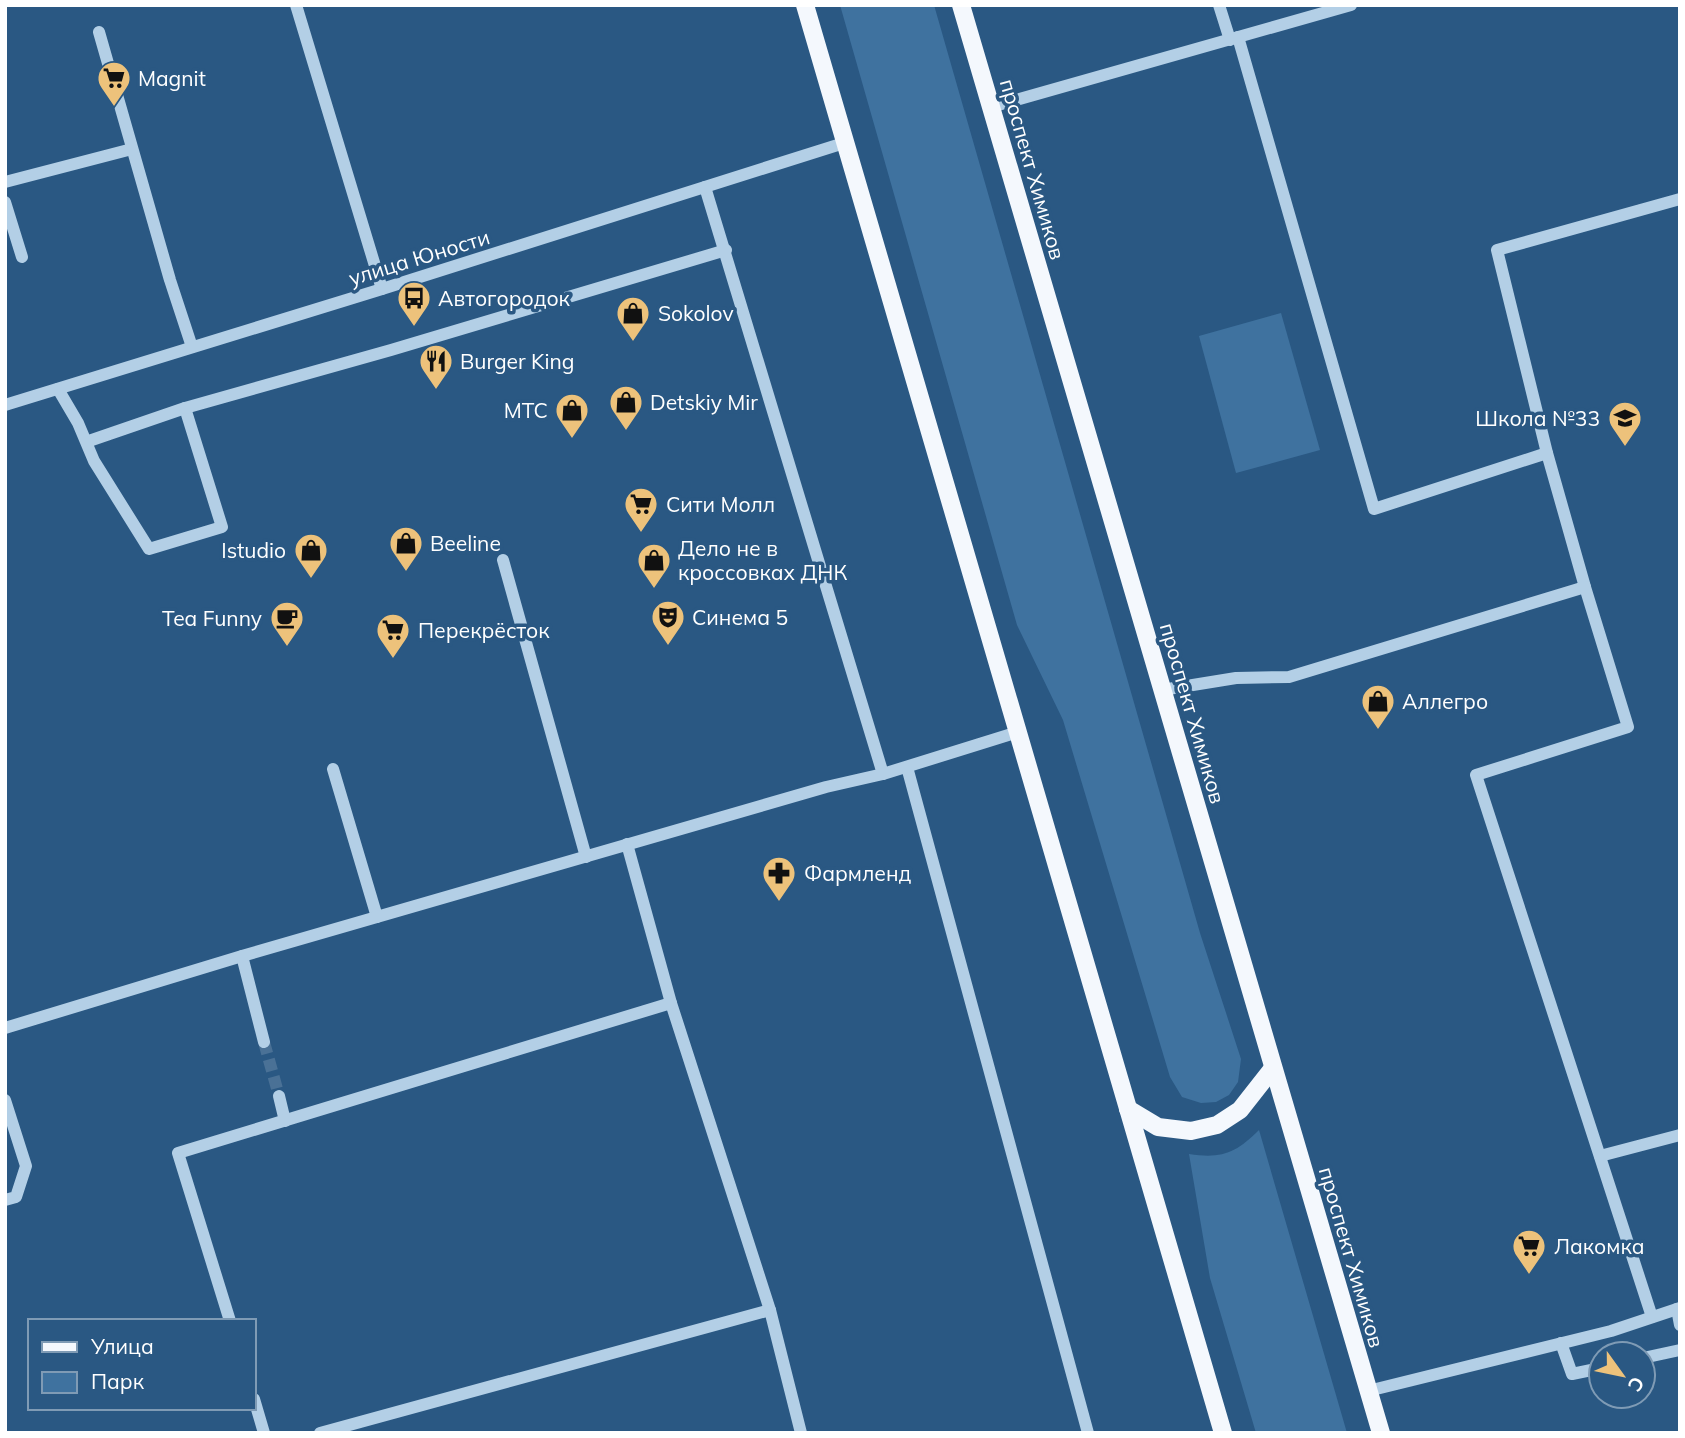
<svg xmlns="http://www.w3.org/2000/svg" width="1685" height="1438" font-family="Mulish,sans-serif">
  <rect width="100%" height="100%" fill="#2a5883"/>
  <g fill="#3f729f">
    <polygon points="840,5 934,5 1200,933 1241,1059 1238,1082 1229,1095 1216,1102 1201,1103 1182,1097 1170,1077 1063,720 1017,625"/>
    <polygon points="1281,313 1320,450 1236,473 1199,336"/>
    <path d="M 1259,1130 L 1347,1433 L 1256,1433 L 1210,1278 L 1189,1154 C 1222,1159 1236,1153 1259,1130 Z"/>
  </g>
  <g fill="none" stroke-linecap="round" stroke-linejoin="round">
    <polyline stroke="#4a7196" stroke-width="12" stroke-dasharray="12 6" stroke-linecap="butt" points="264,1042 279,1096"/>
    <g stroke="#b3cfe6" stroke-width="12">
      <polyline points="296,5 382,289"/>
      <polyline points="1219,5 1230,40"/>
      <polyline points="99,32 170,280 192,347"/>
      <polyline points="1238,37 1374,509 1547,453 1585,587"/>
      <polyline points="991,107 1351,5"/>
      <polyline points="5,182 132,149"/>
      <polyline points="705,187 883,774"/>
      <polyline points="5,202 22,257"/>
      <polyline points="58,389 78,423 94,461 149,549 222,527 185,408 86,442"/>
      <polyline points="5,405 382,289 844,143"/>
      <polyline points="185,408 391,350 726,250"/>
      <polyline points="1547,453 1497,250 1680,199"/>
      <polyline points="503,560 586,857"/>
      <polyline points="1162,690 1236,678 1289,677 1585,587 1628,727 1476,775 1652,1317"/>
      <polyline points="907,767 1088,1433"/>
      <polyline points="333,769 377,917"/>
      <polyline points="627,844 671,1003 770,1310 801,1433"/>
      <polyline points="242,956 264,1042"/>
      <polyline points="5,1028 242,956 826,787 883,774 1018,732"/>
      <polyline points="279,1096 285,1121"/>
      <polyline points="5,1100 26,1166 16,1197 5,1200"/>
      <polyline points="1600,1156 1680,1135"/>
      <polyline points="1677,1309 1680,1325"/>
      <polyline points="230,1321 178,1153 671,1003"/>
      <polyline points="1561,1343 1572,1374 1601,1368"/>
      <polyline points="1643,1358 1680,1350"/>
      <polyline points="1368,1391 1611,1331 1680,1308"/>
      <polyline points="254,1399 264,1433"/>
      <polyline points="320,1433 770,1310"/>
    </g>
    <g stroke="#f4f8fd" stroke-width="18">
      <polyline points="805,5 1223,1433"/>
      <polyline points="961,5 1381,1433"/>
      <polyline points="1128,1109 1158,1127 1191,1131 1217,1125 1240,1110 1273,1068"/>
    </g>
  </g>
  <defs>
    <symbol id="supermarket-pin" viewBox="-11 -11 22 30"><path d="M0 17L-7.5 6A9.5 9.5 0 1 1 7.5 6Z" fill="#edc27b" stroke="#2a5883"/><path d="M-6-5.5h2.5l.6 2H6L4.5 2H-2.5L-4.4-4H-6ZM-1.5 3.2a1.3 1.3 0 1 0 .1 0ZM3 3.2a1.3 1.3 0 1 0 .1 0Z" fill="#111"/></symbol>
    <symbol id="bus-pin" viewBox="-11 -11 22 30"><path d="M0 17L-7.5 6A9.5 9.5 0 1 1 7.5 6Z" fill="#edc27b" stroke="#2a5883"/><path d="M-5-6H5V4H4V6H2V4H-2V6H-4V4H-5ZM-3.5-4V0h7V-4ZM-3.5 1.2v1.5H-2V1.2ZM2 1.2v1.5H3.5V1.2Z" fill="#111"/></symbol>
    <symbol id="shop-pin" viewBox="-11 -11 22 30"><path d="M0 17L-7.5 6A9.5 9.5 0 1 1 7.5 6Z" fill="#edc27b" stroke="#2a5883"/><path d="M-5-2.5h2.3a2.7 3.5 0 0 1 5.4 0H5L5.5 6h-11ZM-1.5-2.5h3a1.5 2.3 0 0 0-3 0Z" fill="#111"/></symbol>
    <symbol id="restaurant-pin" viewBox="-11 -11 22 30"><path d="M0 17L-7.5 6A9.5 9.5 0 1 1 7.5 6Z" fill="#edc27b" stroke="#2a5883"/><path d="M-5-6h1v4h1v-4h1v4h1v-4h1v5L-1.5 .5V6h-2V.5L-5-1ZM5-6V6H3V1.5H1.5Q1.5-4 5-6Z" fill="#111"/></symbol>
    <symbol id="school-pin" viewBox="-11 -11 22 30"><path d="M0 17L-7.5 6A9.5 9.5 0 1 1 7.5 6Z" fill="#edc27b" stroke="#2a5883"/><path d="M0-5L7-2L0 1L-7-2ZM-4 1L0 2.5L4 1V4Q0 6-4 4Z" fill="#111"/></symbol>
    <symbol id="theatre-pin" viewBox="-11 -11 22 30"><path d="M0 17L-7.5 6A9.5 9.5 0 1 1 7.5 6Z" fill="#edc27b" stroke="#2a5883"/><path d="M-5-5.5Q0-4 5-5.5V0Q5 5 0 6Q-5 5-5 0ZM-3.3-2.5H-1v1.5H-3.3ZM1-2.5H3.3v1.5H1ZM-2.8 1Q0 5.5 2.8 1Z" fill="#111"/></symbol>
    <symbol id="cafe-pin" viewBox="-11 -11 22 30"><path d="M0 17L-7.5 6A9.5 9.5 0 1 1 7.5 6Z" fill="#edc27b" stroke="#2a5883"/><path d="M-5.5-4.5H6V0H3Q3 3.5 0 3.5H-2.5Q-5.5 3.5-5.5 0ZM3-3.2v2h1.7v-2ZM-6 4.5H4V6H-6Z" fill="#111"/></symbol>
    <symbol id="pharmacy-pin" viewBox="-11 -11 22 30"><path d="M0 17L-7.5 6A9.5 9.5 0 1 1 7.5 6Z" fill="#edc27b" stroke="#2a5883"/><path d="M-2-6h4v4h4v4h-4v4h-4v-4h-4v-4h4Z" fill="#111"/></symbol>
  </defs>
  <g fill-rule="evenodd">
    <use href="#supermarket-pin" x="95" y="59" width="38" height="52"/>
    <use href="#bus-pin" x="395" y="279" width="38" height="52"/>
    <use href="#shop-pin" x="614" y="294" width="38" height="52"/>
    <use href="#restaurant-pin" x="417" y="342" width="38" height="52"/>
    <use href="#shop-pin" x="607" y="383" width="38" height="52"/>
    <use href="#shop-pin" x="553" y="391" width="38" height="52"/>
    <use href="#school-pin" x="1606" y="399" width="38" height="52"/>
    <use href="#supermarket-pin" x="622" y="485" width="38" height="52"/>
    <use href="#shop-pin" x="387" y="524" width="38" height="52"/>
    <use href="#shop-pin" x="292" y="531" width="38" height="52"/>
    <use href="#shop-pin" x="635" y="541" width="38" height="52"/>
    <use href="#theatre-pin" x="649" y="598" width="38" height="52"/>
    <use href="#cafe-pin" x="268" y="599" width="38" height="52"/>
    <use href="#supermarket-pin" x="374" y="611" width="38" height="52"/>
    <use href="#shop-pin" x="1359" y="682" width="38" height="52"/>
    <use href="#pharmacy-pin" x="760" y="854" width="38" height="52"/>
    <use href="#supermarket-pin" x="1510" y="1227" width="38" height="52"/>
  </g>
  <g text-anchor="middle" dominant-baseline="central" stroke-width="7" stroke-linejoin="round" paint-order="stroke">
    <g font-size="21" fill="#fff" stroke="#2a5883" text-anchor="start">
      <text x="138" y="78">Magnit</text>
      <text x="438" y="298">Автогородок</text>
      <text x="658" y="313">Sokolov</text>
      <text x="460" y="361">Burger King</text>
      <text x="650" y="402">Detskiy Mir</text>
      <text x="548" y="410" text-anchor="end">МТС</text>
      <text x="1600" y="418" text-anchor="end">Школа №33</text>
      <text x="666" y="504">Сити Молл</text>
      <text x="430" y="543">Beeline</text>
      <text x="678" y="548">Дело не в<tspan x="678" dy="24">кроссовках ДНК</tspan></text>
      <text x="286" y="550" text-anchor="end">Istudio</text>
      <text x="692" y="617">Синема 5</text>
      <text x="262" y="618" text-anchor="end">Tea Funny</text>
      <text x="418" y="630">Перекрёсток</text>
      <text x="1402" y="701">Аллегро</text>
      <text x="804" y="873">Фармленд</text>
      <text x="1554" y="1246">Лакомка</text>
    </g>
    <g font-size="21" fill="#fff" stroke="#2a5883">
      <text transform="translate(1033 169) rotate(74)">проспект Химиков</text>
      <text transform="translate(419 257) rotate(-17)">улица Юности</text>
      <text transform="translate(1193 713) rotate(74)">проспект Химиков</text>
      <text transform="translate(1352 1257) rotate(74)">проспект Химиков</text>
    </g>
  </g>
  <rect width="1685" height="1438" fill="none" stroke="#ffffff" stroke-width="14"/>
  <rect x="28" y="1319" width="228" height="91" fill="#2a5883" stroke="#7f9bb5" stroke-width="2"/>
  <rect x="42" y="1342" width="35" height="10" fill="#f4f8fd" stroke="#7f9bb5" stroke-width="2"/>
  <text x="91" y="1354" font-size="21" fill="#ffffff">Улица</text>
  <rect x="42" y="1372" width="35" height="21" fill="#3f729f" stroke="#7f9bb5" stroke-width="2"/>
  <text x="91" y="1389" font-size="21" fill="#ffffff">Парк</text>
  <g transform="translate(1622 1375) rotate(123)"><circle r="33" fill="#2a5883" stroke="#7f9bb5" stroke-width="2"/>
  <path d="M0-5L12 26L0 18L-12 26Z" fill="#edc27b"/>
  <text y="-10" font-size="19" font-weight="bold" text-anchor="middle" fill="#ffffff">С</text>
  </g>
</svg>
